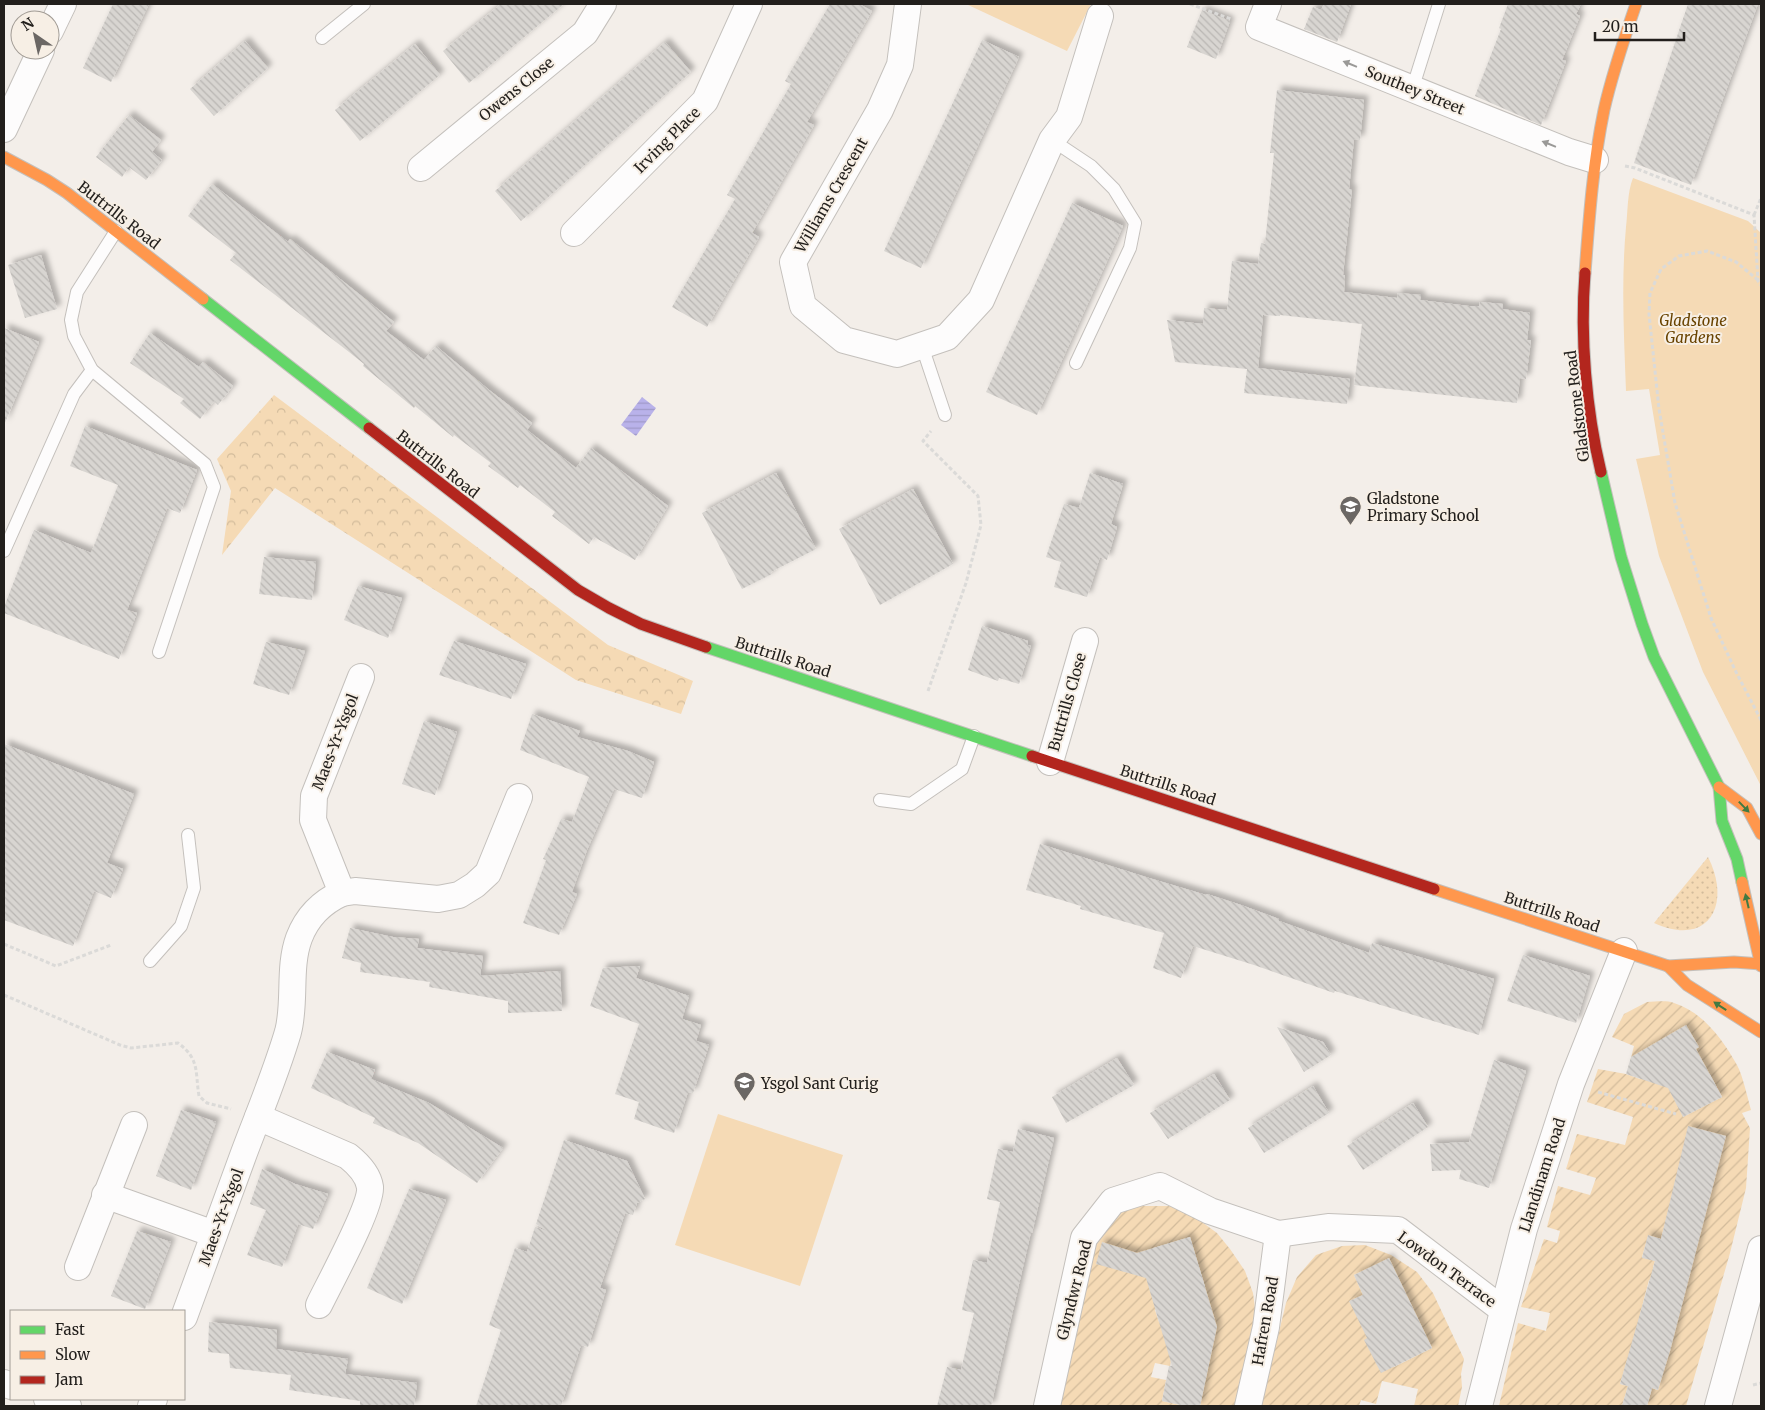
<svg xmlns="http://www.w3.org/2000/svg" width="1765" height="1410" font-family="Merriweather,serif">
  <defs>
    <pattern id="grass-dots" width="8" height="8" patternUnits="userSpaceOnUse" patternTransform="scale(1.25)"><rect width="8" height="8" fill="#f5dab5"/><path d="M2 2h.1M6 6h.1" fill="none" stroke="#d2bb9b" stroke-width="1.8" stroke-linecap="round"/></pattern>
    <pattern id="forest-crowns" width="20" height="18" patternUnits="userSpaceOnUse" patternTransform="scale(1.25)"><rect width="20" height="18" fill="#f5dab5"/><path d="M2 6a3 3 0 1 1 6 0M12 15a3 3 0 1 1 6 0" fill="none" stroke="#d2bb9b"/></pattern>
    <pattern id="garden-furrows" width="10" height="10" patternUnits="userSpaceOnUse" patternTransform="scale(1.25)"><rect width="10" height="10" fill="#f5dab5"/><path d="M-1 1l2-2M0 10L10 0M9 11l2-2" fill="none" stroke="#d2bb9b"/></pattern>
    <pattern id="water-rules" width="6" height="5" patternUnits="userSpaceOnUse" patternTransform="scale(1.25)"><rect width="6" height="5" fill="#b9b2ea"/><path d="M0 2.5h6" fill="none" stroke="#9f99c8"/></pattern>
    <pattern id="building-back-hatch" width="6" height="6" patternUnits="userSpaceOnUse" patternTransform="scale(1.25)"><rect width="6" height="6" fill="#d8d5d1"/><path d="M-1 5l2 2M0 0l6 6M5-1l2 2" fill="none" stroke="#b9b6b3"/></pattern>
    <filter id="shadow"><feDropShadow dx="4.5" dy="-4.5" stdDeviation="2.5" flood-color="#0004"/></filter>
  </defs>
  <rect width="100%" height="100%" fill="#f3eee9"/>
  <path fill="url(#grass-dots)" d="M 1708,857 C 1732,904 1709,948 1654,923 Z"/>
  <polygon fill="url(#forest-crowns)" points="274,395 608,645 693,681 681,714 576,680 275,488 222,555 231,491 217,459"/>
  <g fill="#f5dab5">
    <polygon points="966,4 1091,4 1067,51"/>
    <path d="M 1633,178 L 1748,221 L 1761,233 L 1761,786 L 1703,672 L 1659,556 L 1636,459 L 1660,455 L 1649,389 L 1626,391 C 1624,336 1621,282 1626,227 C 1628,211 1627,193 1633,178 Z"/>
    <polygon points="718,1114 843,1155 800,1286 675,1245"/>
  </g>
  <g fill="url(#garden-furrows)" fill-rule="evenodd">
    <path d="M 1647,1002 C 1655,1002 1666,1000 1674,1003 C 1703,1012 1723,1040 1737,1065 C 1743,1076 1747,1096 1751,1110 L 1742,1113 L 1750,1128 L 1746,1188 L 1730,1253 L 1686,1406 L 1647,1406 L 1652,1388 L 1658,1390 L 1664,1366 L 1628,1357 L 1620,1384 L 1628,1386 L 1622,1406 L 1499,1406 L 1518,1323 L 1546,1331 L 1550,1313 L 1521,1307 L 1544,1239 L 1557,1243 L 1560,1231 L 1547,1227 L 1558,1186 L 1590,1195 L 1596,1178 L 1566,1169 L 1577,1134 L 1625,1145 L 1633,1117 L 1587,1102 L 1598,1069 L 1626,1074 L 1640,1079 L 1644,1066 L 1630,1062 L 1634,1046 L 1612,1037 L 1624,1014 ZM 1686,1025 L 1704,1078 L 1710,1074 L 1722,1097 L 1683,1117 ZM 1671,1200 L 1689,1276 L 1653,1267 L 1655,1261 L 1642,1257 L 1648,1236 L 1661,1239 ZM 1649,1280 L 1686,1290 L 1640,1314 Z"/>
    <path d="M 1135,1206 L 1169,1206 L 1195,1217 L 1217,1233 L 1230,1249 L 1245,1271 L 1253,1293 L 1256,1315 L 1240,1406 L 1200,1406 L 1210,1358 L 1173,1350 L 1170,1366 L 1155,1363 L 1151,1377 L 1166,1380 L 1162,1401 L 1185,1406 L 1056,1406 L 1093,1243 L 1115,1215 ZM 1190,1237 L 1205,1286 L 1173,1318 L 1159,1322 L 1155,1310 L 1167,1306 L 1153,1248 Z"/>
    <path d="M 1365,1245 L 1391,1255 L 1417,1272 L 1433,1293 L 1464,1359 L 1461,1374 L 1462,1387 L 1458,1406 L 1414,1406 L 1418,1389 L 1382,1381 L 1376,1404 L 1361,1400 L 1359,1406 L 1259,1406 L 1266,1385 L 1286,1303 L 1297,1277 L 1316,1255 L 1342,1246 ZM 1389,1259 L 1432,1348 L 1394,1367 L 1383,1346 L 1350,1301 L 1363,1295 L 1354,1275 Z"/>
  </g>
  <polygon fill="url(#water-rules)" points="642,397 656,408 636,436 621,425"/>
  <g fill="url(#building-back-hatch)" filter="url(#shadow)">
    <polygon points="113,4 149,4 111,82 83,68"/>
    <polygon points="501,4 564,4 469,83 443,51"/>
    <polygon points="830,4 859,4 872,11 807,122 814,125 752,233 759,237 707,327 672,307 735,199 727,195 791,84 785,81"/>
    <polygon points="1324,4 1351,4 1337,42 1304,29 1313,7 1321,10"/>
    <polygon points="1508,4 1581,4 1576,14 1580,16 1562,60 1566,61 1541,125 1475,96 1501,29 1499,28"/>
    <polygon points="1688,4 1758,4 1691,185 1634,163"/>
    <polygon points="1202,10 1230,21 1216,59 1187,47"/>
    <polygon points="982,40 1019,57 921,268 884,251"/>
    <polygon points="245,41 268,68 214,116 190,89"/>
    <polygon points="665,42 691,72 521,221 495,191"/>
    <polygon points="415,44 440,75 360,141 335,110"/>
    <polygon points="1277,90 1364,100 1360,140 1354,139 1349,189 1352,189 1343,275 1345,275 1344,292 1397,298 1398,293 1421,295 1420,300 1469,306 1479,306 1480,302 1503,304 1502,309 1530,313 1527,340 1531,340 1526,379 1520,378 1517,403 1354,385 1362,324 1280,315 1280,316 1263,315 1258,368 1350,379 1347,404 1244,393 1247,369 1175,362 1167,320 1203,324 1204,308 1227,310 1232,261 1258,264 1261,243 1265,244 1274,153 1270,153"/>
    <polygon points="129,115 161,140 152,152 162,160 146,180 129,167 122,177 96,157"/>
    <polygon points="212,184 288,242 290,239 394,322 386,331 424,360 436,346 489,390 532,423 527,430 576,468 591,448 668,506 635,560 594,537 589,544 552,516 555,512 520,485 518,488 488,466 491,463 454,435 453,437 415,406 414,408 363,366 364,364 349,352 230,260 236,253 188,216"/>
    <polygon points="1072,203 1123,226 1037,415 986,392"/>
    <polygon points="41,255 57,309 25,318 8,265"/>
    <polygon points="4,328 39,342 4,425"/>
    <polygon points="150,333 199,367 203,362 233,386 218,405 214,401 200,419 180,403 184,399 130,363"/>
    <polygon points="85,426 197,470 180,513 167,508 127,610 137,613 119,659 4,613 4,607 34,530 91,553 118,485 70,466"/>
    <polygon points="776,473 816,549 771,572 772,574 742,589 702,513"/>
    <polygon points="1090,473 1123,484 1111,524 1117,527 1107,560 1100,557 1087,597 1054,587 1061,562 1046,557 1064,504 1079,508"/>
    <polygon points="913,489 953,564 880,605 839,529"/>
    <polygon points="264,557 316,562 312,600 259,594"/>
    <polygon points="358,586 402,598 388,638 344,620"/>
    <polygon points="982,626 1028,641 1027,645 1031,646 1019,684 999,678 998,681 968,670"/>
    <polygon points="454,641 526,664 511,699 439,675"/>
    <polygon points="266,642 305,651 289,695 253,684"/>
    <polygon points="532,714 580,731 577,737 628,751 654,762 642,798 614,789 587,850 572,892 577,894 559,935 523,923 546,860 543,859 552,840 561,819 572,822 589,777 520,750"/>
    <polygon points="424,721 457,732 435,795 402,784"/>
    <polygon points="4,744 134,794 107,863 123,869 111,898 94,891 73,946 4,920"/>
    <polygon points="1040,844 1149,878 1206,895 1207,894 1241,905 1279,919 1279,921 1369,953 1372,943 1494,979 1479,1035 1335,991 1334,993 1254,965 1193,946 1181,978 1153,968 1164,933 1080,909 1081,906 1058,899 1026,890"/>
    <polygon points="350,928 393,937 419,939 417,948 483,956 480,976 560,971 562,1011 508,1013 508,1001 429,987 430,982 360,972 361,963 342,958"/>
    <polygon points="1523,955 1590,976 1576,1023 1507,1001"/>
    <polygon points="640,966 636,978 689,996 682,1019 701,1025 696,1041 709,1045 693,1093 688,1092 674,1133 634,1119 639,1102 615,1094 639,1024 590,1006 603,968"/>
    <polygon points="1686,1025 1699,1047 1696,1049 1722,1097 1683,1117 1668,1088 1626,1074 1631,1057"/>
    <polygon points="1277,1027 1323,1042 1331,1055 1304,1072"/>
    <polygon points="327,1052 375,1070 371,1079 429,1103 503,1148 477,1183 418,1143 373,1123 375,1118 311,1088"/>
    <polygon points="1117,1058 1134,1085 1066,1123 1052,1097"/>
    <polygon points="1494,1060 1526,1071 1489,1188 1459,1179 1461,1170 1432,1171 1430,1144 1469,1142"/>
    <polygon points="1214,1074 1230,1100 1168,1139 1150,1113"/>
    <polygon points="1313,1086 1329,1113 1264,1153 1248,1128"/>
    <polygon points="1413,1103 1428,1127 1363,1170 1347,1146"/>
    <polygon points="181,1110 216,1122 191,1190 156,1176"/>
    <polygon points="1688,1126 1726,1136 1670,1351 1658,1390 1652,1388 1647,1406 1622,1406 1628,1386 1620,1384 1655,1261 1642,1258 1648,1235 1661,1239"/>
    <polygon points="1018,1129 1054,1138 1032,1233 1031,1232 991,1406 937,1406 947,1367 961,1370 974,1313 962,1310 973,1260 987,1263 1000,1202 987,1199 998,1149 1013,1152"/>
    <polygon points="564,1140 627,1161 645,1199 637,1203 633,1215 625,1213 600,1288 606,1290 588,1347 581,1345 561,1406 476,1406 501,1330 489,1325 515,1248 527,1252 535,1227 547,1231 536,1224"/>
    <polygon points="262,1169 295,1184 328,1194 313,1229 298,1224 282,1267 247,1255 266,1210 250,1204"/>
    <polygon points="409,1189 446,1200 402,1304 367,1288"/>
    <polygon points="137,1231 171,1242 145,1309 111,1296"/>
    <polygon points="1190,1237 1217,1327 1200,1406 1185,1406 1162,1401 1169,1366 1172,1366 1146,1278 1096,1264 1102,1242 1137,1253"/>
    <polygon points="1389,1258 1432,1348 1381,1373 1364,1340 1367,1338 1349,1301 1363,1295 1354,1275"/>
    <polygon points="209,1322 277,1330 276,1349 348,1359 345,1374 417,1383 414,1406 360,1406 360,1401 289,1390 291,1375 230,1368 229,1354 208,1352"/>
  </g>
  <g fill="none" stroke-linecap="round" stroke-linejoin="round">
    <defs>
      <g id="lane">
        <polyline points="322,38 364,4"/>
        <polyline points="1412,90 1439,4"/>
        <polyline points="1052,140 1091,166 1114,189 1135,223 1130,248 1076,363"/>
        <polyline points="116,231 77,292 71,320 74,336 92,370 205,464 214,487 159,652"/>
        <polyline points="922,346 945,415"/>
        <polyline points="4,551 74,394 92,370"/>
        <polyline points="880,800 911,804 962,769 974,736"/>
        <polyline points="150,961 181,926 194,888 188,835"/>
      </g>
      <g id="street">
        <polyline points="908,4 900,65 880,110 793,262 803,306 844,340 897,354 947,337 981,300 1052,140 1069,117 1100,16"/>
        <polyline points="1268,4 1259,27 1569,152 1595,160"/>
        <polyline points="50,31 63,4"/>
        <polyline points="4,129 41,50"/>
        <polyline points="421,168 585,33 603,4"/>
        <polyline points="574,233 705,101 749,4"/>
        <polyline points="1050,762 1085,641"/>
        <polyline points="342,893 355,891 438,899 459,895 475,885 488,873 519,797"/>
        <path d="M 258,1117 L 348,1156 C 358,1164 368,1174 370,1187 C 372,1206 329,1284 319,1305"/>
        <polyline points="105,1195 214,1234"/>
        <polyline points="78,1267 134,1125"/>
        <path d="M 184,1317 C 204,1262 224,1208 244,1153 C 259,1113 276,1073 288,1032 C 296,1002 288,968 299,938 C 307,917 322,902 342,893 L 313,820 L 314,796 L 361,677"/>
        <polyline points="4,1383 11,1386"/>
        <polyline points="47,1399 68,1406"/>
        <polyline points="151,1406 154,1399"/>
        <polyline points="1047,1406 1084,1238 1113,1201 1160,1186 1210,1211 1278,1234 1328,1227 1398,1230 1503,1310"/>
        <polyline points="1248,1406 1266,1327 1278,1234"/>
        <polyline points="1479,1406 1524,1229 1571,1084 1624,951"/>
        <polyline points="1718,1406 1761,1249"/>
      </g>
      <g id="fast">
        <polyline points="203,299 369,428"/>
        <polyline points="1601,472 1621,557 1642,624 1654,657 1719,787 1722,821 1737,859 1742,882"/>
        <polyline points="706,647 1032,756"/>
      </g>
      <g id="slow">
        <polyline points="4,157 47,180 67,193 203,299"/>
        <path d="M 1585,273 C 1589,219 1593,163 1604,110 C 1612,74 1624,39 1636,4"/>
        <polyline points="1719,787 1747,808 1761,834"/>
        <polyline points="1742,882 1761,966"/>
        <polyline points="1434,889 1668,966 1734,962 1761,964"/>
        <polyline points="1668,966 1687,985 1761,1032"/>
      </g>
      <g id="jam">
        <path d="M 1585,273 C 1580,336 1586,410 1601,472"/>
        <polyline points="369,428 578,590 609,608 641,624 706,647"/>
        <polyline points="1032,756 1434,889"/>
      </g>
    </defs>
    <use href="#lane" stroke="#c4c0bc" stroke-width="14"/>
    <use href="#street" stroke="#c4c0bc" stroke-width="28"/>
    <use href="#fast" stroke="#c4c0bc" stroke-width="13"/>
    <use href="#slow" stroke="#c4c0bc" stroke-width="13"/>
    <use href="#jam" stroke="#c4c0bc" stroke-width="13"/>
    <g stroke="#dbdad8" stroke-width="3" stroke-dasharray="4 2.5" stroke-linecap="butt">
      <polyline points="1190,4 1231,19"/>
      <polyline points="1625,166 1635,168 1754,215 1758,281 1761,285"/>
      <polyline points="1754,215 1761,198"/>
      <polyline points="1758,280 1736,262 1707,251 1679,256 1661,269 1650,293 1649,314 1659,409 1675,503 1711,618 1736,672 1761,720"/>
      <polyline points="928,691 966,583 981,525 978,496 923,441 931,431"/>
      <polyline points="4,944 56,966 111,945"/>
      <path d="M 4,995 L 120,1045 L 131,1048 L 178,1043 C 200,1059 195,1072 199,1096 L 207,1103 L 231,1109"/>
      <polyline points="1598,1092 1676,1114"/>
      <polyline points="1753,1385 1761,1383"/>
    </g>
    <use href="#lane" stroke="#fdfcfc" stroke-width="12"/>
    <use href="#street" stroke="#fdfcfc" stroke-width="26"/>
    <use href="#fast" stroke="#63d668" stroke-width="11"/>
    <use href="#slow" stroke="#ff974d" stroke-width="11"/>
    <use href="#jam" stroke="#b3261e" stroke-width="11"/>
  </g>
  <defs><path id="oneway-solid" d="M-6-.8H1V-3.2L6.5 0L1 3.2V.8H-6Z" transform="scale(1.25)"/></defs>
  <g fill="#9a9997">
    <use href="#oneway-solid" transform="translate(1350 64) rotate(-158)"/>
    <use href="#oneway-solid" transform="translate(1549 144) rotate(-158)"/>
  </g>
  <g fill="#427a42">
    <use href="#oneway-solid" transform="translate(1744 807) rotate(46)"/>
    <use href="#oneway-solid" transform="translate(1747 901) rotate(-103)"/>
    <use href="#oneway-solid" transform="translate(1720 1006) rotate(-147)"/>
  </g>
  <defs>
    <symbol id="school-pin" viewBox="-11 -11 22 30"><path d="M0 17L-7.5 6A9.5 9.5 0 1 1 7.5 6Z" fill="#6b6764" stroke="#f7efe5"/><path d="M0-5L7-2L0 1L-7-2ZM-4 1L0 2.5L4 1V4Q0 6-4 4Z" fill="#fff"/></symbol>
  </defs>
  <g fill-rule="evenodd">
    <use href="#school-pin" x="1338" y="494" width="25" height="34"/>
    <use href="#school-pin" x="732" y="1070" width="25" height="34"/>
  </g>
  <g text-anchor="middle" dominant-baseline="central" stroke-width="4" stroke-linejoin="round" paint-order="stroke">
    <g font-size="15" fill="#221f1c" stroke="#f7efe5">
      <text transform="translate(516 89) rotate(-39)">Owens Close</text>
      <text transform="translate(1415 90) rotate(22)">Southey Street</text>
      <text transform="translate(667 140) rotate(-45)">Irving Place</text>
      <text transform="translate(831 195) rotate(-60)">Williams Crescent</text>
      <text transform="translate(119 215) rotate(38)">Buttrills Road</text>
      <text transform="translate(1577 406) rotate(-97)">Gladstone Road</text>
      <text transform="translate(438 464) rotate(38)">Buttrills Road</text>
      <text transform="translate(783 657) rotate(18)">Buttrills Road</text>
      <text transform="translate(1067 702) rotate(-74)">Buttrills Close</text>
      <text transform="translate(335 742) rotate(-69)">Maes-Yr-Ysgol</text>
      <text transform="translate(1168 785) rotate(18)">Buttrills Road</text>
      <text transform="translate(1552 912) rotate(18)">Buttrills Road</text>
      <text transform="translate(1542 1175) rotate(-72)">Llandinam Road</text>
      <text transform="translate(221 1217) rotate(-70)">Maes-Yr-Ysgol</text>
      <text transform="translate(1447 1269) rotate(36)">Lowdon Terrace</text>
      <text transform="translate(1074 1290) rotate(-76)">Glyndwr Road</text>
      <text transform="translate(1265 1321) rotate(-80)">Hafren Road</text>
    </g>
    <g font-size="15" font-style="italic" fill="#694300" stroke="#f7efe5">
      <text x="1693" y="320">Gladstone<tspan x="1693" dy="17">Gardens</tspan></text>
    </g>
    <g font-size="15" fill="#221f1c" stroke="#f7efe5" text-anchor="start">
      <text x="1367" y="498">Gladstone<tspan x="1367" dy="17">Primary School</tspan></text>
      <text x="761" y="1083">Ysgol Sant Curig</text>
    </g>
  </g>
  <rect width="1765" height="1410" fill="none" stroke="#221f1c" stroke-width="10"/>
  <rect x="10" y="1310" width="175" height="90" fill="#f7efe5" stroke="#a29c95"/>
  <rect x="20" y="1326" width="25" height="8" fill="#63d668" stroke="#a29c95"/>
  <text x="55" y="1335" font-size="15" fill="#221f1c">Fast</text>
  <rect x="20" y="1351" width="25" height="8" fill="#ff974d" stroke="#a29c95"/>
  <text x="55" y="1360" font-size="15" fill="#221f1c">Slow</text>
  <rect x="20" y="1376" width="25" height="8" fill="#b3261e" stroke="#a29c95"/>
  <text x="55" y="1385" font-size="15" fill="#221f1c">Jam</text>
  <g transform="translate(35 35) rotate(326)"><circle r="24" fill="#f7efe5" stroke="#a29c95"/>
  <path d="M0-4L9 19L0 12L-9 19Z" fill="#6b6764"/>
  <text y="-8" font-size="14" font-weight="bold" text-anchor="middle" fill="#221f1c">N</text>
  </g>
  <path d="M1595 32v8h89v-8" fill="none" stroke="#221f1c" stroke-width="2.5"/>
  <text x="1602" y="32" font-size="15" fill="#221f1c" stroke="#f7efe5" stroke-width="4" paint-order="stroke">20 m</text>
</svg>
